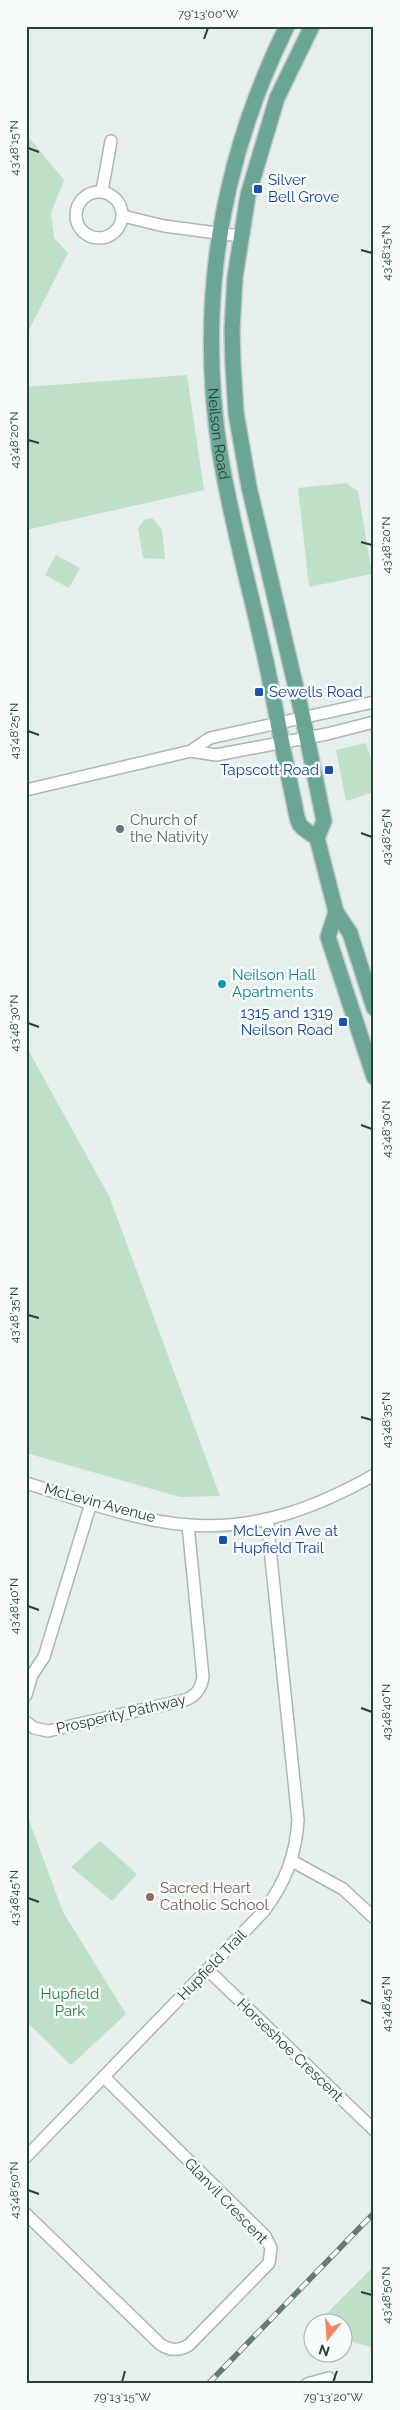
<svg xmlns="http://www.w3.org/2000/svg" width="400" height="2410" font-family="Raleway,sans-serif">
  <rect width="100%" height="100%" fill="#e6efeb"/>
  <g fill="#bfe0c8">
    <polygon points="26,134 64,180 51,213 54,238 68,253 26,336"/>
    <polygon points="187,375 204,490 26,530 26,387"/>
    <polygon points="346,483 358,491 372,574 309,587 298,488"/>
    <polygon points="152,518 162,530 165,559 143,558 138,528 144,520"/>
    <polygon points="56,555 80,568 69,588 45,575"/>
    <polygon points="366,743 374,770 374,792 346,801 336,750"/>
    <polygon points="26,1046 109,1196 220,1496 180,1497 26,1453"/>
    <polygon points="26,1812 63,1912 126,2014 71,2065 29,2024 26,2027"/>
    <polygon points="100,1841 137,1874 112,1901 71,1867"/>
    <polygon points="374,2266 374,2348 343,2339 342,2322 318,2322"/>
  </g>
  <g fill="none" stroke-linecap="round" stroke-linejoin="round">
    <defs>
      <g id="minor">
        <polyline points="102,191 111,141"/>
        <circle cx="99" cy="215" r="23"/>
        <polyline points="123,216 164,226 240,236"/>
        <polyline points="191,751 210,738 374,702"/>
        <polyline points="26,790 191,751 216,755 327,734 374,722"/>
        <path d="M 26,1483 C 79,1499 134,1521 189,1525 C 257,1530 316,1508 374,1475"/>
        <polyline points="26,1695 32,1675 44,1657 91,1503"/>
        <path d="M 26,1722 L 34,1728 L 48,1731 L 185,1700 C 196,1696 201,1689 203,1677 L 188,1525"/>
        <polyline points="292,1861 343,1889 374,1918"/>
        <polyline points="208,1970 374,2130"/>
        <path d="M 26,2157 L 264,1911 C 285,1883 296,1855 298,1820 L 267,1519"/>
        <path d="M 26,2214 L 160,2344 C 170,2351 179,2351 189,2345 L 269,2263 L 271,2248 L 265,2236 L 104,2077"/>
        <polyline points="307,2384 329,2378"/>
      </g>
      <g id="major">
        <path id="s1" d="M 287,26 C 220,162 197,304 220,453 C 232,528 254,602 269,676 C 277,716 284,757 293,797 C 295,804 296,819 300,825 C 304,830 312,834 317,838"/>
        <polyline points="312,26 277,98 248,195 235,277 232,330 233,364 236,413 249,487 303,718 324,821 317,838 336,912 350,933 374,1008"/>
        <polyline points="336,912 328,937 374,1077"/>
      </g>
    </defs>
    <use href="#minor" stroke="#a8b8b2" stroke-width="14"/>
    <use href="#major" stroke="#c2cac8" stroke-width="18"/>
    <use href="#minor" stroke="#fff" stroke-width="11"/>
    <use href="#major" stroke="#6aa596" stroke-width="15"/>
    <defs>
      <polyline id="rail" points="208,2384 374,2213"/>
    </defs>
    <use href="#rail" stroke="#5f7d75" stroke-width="5.5"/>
    <use href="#rail" stroke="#f7fbf9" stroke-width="4" stroke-dasharray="11" stroke-linecap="butt"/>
  </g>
  <path fill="none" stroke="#24423a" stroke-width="2" d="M 204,39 L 208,28M 28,148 L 39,152M 361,250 L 372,253M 28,440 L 39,443M 361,542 L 372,545M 28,731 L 39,735M 361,833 L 372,837M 28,1023 L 39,1027M 361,1125 L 372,1129M 28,1315 L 39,1318M 361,1417 L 372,1420M 28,1606 L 39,1610M 361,1708 L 372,1712M 28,1898 L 39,1902M 361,2000 L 372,2004M 28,2190 L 39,2194M 361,2292 L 372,2295M 122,2382 L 125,2371M 333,2382 L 337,2371"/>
  <g fill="#1a4fb4" stroke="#f7fbf9" stroke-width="2">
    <rect x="253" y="184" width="10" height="10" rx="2.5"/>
    <rect x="254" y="687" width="10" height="10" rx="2.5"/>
    <rect x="324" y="765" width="10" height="10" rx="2.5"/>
    <rect x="338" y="1017" width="10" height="10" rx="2.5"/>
    <rect x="218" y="1535" width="10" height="10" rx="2.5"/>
  </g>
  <circle fill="#6b7280" stroke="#f7fbf9" stroke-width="2" cx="120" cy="829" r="5"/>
  <circle fill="#0f9aa8" stroke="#f7fbf9" stroke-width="2" cx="222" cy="984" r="5"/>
  <circle fill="#8d6e63" stroke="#f7fbf9" stroke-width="2" cx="150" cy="1897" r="5"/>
  <g text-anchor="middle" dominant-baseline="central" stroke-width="5" stroke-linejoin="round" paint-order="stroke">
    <g font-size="15" fill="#164399" stroke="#f7fbf9" text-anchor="start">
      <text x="268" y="180">Silver<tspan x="268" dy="17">Bell Grove</tspan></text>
      <text x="269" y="692">Sewells Road</text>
      <text x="319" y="770" text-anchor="end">Tapscott Road</text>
      <text x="333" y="1013" text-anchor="end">1315 and 1319<tspan x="333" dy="17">Neilson Road</tspan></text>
      <text x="233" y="1531">McLevin Ave at<tspan x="233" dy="17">Hupfield Trail</tspan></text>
    </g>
    <g font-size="15" fill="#24423a" stroke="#f7fbf9">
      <text stroke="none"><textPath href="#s1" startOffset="420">Neilson Road</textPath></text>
      <text transform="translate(100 1503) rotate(15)">McLevin Avenue</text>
      <text transform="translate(121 1714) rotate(-13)">Prosperity Pathway</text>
      <text transform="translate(212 1965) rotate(-46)">Hupfield Trail</text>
      <text transform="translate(290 2050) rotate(44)">Horseshoe Crescent</text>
      <text transform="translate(226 2201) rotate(46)">Glanvil Crescent</text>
    </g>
    <g font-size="15" fill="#5b616d" stroke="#f7fbf9" text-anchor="start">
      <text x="130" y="820">Church of<tspan x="130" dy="17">the Nativity</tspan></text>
    </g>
    <g font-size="15" fill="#0d838f" stroke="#f7fbf9" text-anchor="start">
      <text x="232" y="975">Neilson Hall<tspan x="232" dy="17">Apartments</tspan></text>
    </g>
    <g font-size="15" fill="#785e54" stroke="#f7fbf9" text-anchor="start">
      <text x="160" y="1888">Sacred Heart<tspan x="160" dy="17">Catholic School</tspan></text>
    </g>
    <g font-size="15" fill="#2d7a4b" stroke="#f7fbf9">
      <text x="70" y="1994">Hupfield<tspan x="70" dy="17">Park</tspan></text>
    </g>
  </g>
  <rect width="400" height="2410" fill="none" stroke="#f7fbf9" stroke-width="55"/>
  <g transform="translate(328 2338) rotate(197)"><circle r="24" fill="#f7fbf9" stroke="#a3b1ad"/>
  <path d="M0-4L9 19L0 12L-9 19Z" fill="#f4845f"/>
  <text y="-8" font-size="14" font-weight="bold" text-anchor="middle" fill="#24423a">N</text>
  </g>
  <rect x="28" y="28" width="344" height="2354" fill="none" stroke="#24423a" stroke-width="2"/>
  <g font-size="12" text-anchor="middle" fill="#24423a">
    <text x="208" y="18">79°13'00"W</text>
    <text transform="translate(14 148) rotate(-90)" y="4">43°48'15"N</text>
    <text transform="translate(386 253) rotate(-90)" y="4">43°48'15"N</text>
    <text transform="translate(14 440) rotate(-90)" y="4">43°48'20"N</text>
    <text transform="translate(386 545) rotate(-90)" y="4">43°48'20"N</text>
    <text transform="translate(14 731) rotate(-90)" y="4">43°48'25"N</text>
    <text transform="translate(386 837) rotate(-90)" y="4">43°48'25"N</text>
    <text transform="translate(14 1023) rotate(-90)" y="4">43°48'30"N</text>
    <text transform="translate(386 1129) rotate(-90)" y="4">43°48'30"N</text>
    <text transform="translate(14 1315) rotate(-90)" y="4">43°48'35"N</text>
    <text transform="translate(386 1420) rotate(-90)" y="4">43°48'35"N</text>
    <text transform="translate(14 1606) rotate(-90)" y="4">43°48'40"N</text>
    <text transform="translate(386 1712) rotate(-90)" y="4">43°48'40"N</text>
    <text transform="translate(14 1898) rotate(-90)" y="4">43°48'45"N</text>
    <text transform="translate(386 2004) rotate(-90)" y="4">43°48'45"N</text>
    <text transform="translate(14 2190) rotate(-90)" y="4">43°48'50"N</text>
    <text transform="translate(386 2295) rotate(-90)" y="4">43°48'50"N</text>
    <text x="122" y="2401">79°13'15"W</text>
    <text x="333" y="2401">79°13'20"W</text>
  </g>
</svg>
